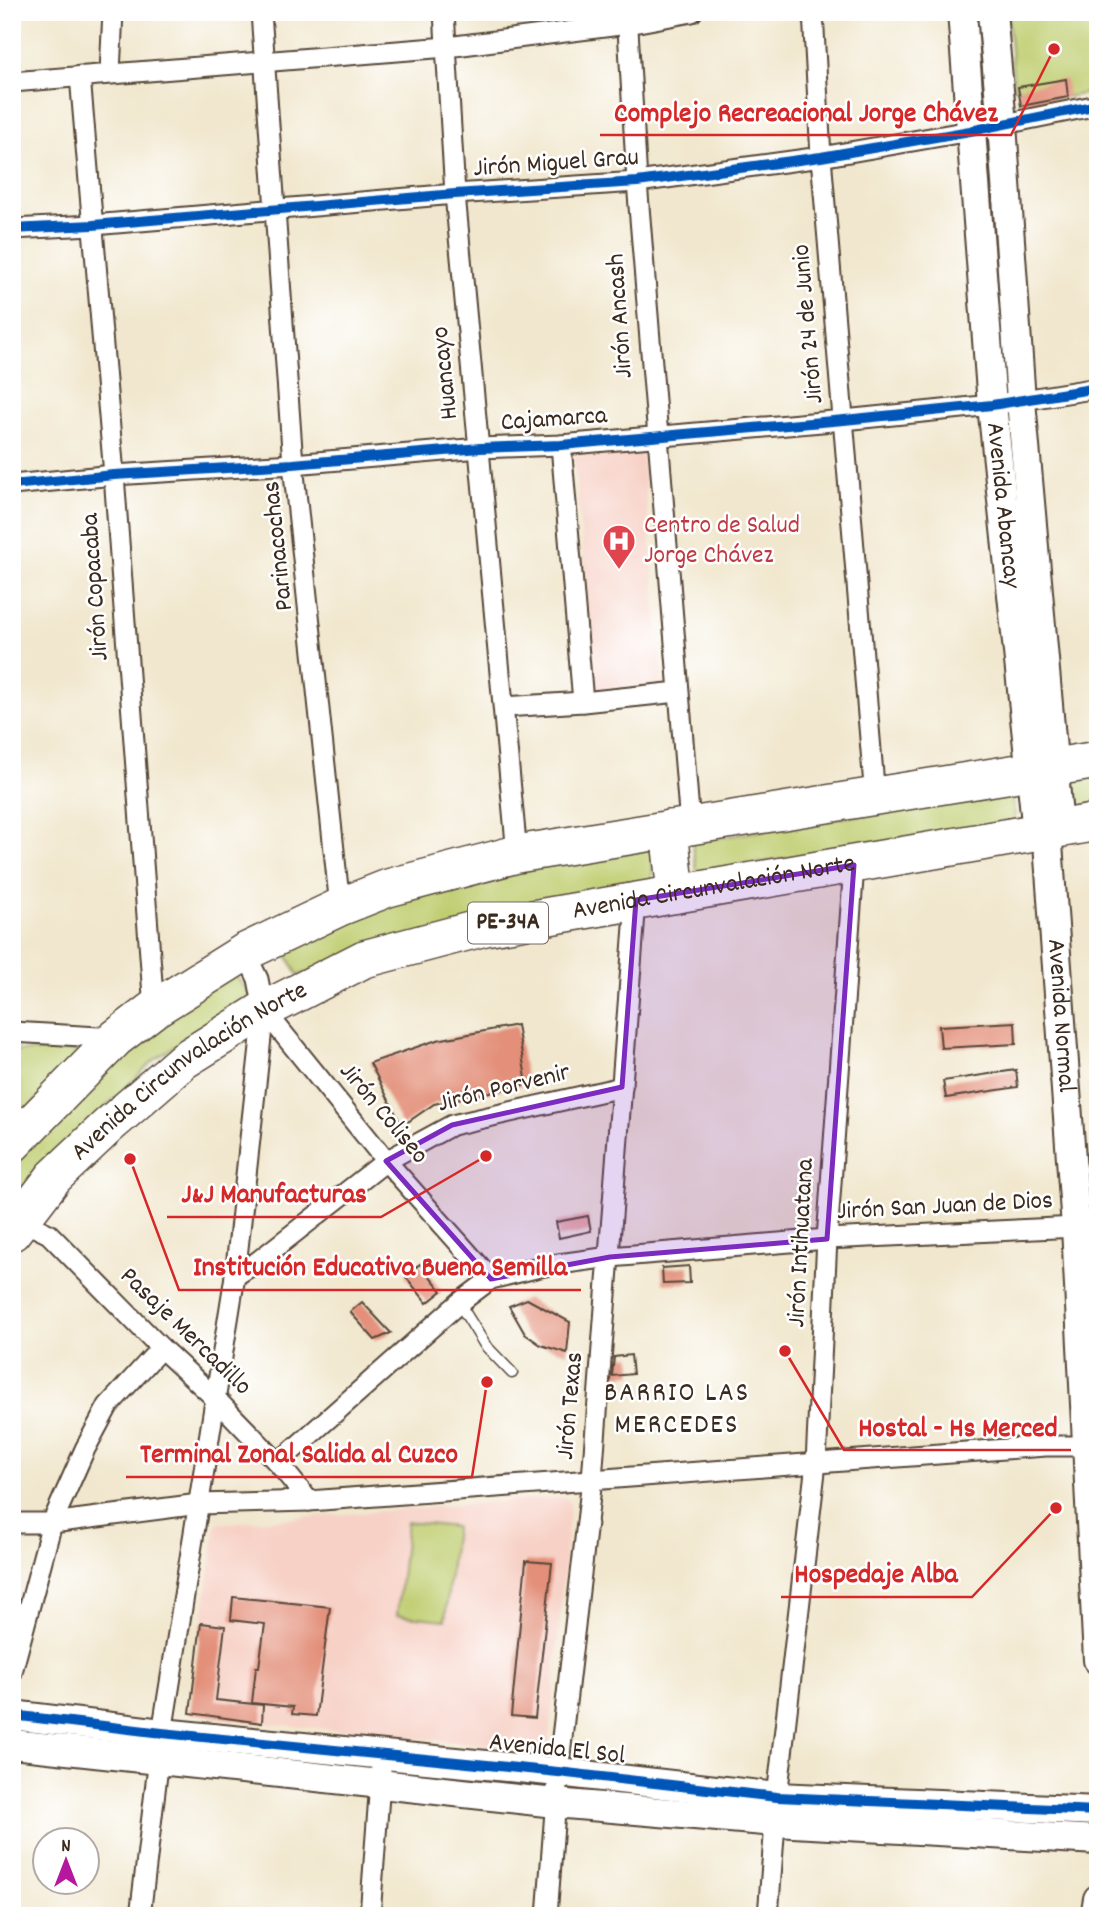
<svg xmlns="http://www.w3.org/2000/svg" width="1110" height="1928" font-family="Dekko,sans-serif">
  <rect width="100%" height="100%" fill="#fff"/>
  <filter id="ink" filterUnits="userSpaceOnUse"><feTurbulence type="fractalNoise" baseFrequency=".0143" numOctaves="2"/><feDisplacementMap in="SourceGraphic" scale="14" xChannelSelector="R" yChannelSelector="G"/><feConvolveMatrix kernelMatrix="1 2 1 2 8 2 1 2 1" color-interpolation-filters="sRGB"/></filter>
  <filter id="wash" filterUnits="userSpaceOnUse"><feTurbulence type="fractalNoise" baseFrequency=".00686" numOctaves="4" result="noise"/><feDisplacementMap in="SourceGraphic" scale="28" xChannelSelector="R" yChannelSelector="G"/><feGaussianBlur stdDeviation="1.57" result="paint"/><feColorMatrix in="noise" values="0 0 0 0 0 0 0 0 0 0 0 0 0 0 0 0 0 1.4 0 .05"/><feComposite in="paint" operator="in"/></filter>
  <g filter="url(#wash)">
    <rect width="100%" height="100%" fill="#f1e7ce"/>
    <g fill="#f7d1c6">
      <polygon points="642,450 663,685 595,691 574,456"/>
      <polygon points="566,1497 570,1503 548,1751 233,1720 190,1713 216,1524"/>
    </g>
    <g fill="#bfcd6f" stroke="#7d7c46" stroke-width="2">
      <polygon points="1008,12 1098,12 1098,91 1021,106 1018,87 1014,88"/>
      <polygon points="1098,774 1098,808 1067,812 1063,779"/>
      <polygon points="1011,790 1016,821 697,873 692,842"/>
      <polygon points="653,848 652,881 298,975 282,946 364,910 537,867"/>
      <polygon points="232,971 251,995 154,1060 85,1127 25,1194 12,1187 12,1165 75,1099 149,1030"/>
      <polygon points="16,1051 84,1051 12,1126 12,1064"/>
      <polygon points="407,1522 455,1527 445,1620 397,1615"/>
    </g>
    <g id="blocks">
      <g fill="#e38f79">
        <polygon points="1066,79 1068,97 1021,106 1018,87"/>
        <polygon points="1015,1022 1016,1044 941,1048 939,1026"/>
        <polygon points="517,1025 527,1084 434,1104 402,1126 370,1063 437,1040"/>
        <polygon points="1016,1070 1018,1087 946,1098 943,1081"/>
        <polygon points="588,1216 591,1231 559,1238 556,1222"/>
        <polygon points="420,1264 442,1291 427,1303 405,1276"/>
        <polygon points="689,1266 690,1283 663,1284 662,1268"/>
        <polygon points="527,1299 570,1322 567,1353 541,1345 525,1334 509,1306"/>
        <polygon points="362,1302 391,1333 375,1340 350,1312"/>
        <polygon points="631,1355 633,1374 612,1376 614,1357"/>
        <polygon points="526,1561 552,1563 535,1718 511,1716"/>
        <polygon points="233,1597 330,1607 316,1716 292,1714 293,1707 252,1703 256,1667 259,1667 265,1624 231,1620"/>
        <polygon points="201,1623 225,1626 216,1700 263,1705 262,1723 190,1713"/>
      </g>
    </g>
  </g>
  <g filter="url(#ink)">
    <use href="#blocks" fill-opacity="0" stroke="#564638" stroke-width="2"/>
    <g fill="none" stroke-linecap="round" stroke-linejoin="round">
      <defs>
        <polyline id="lane" points="459,1303 485,1345 512,1373"/>
        <g id="street">
          <polyline points="261,12 293,464 340,907"/>
          <polyline points="444,12 455,194 517,854"/>
          <polyline points="627,12 637,182 690,825"/>
          <polyline points="813,12 821,157 875,798"/>
          <polyline points="110,72 113,12"/>
          <polyline points="80,76 114,475 154,1009"/>
          <polyline points="12,82 447,47 628,24 692,12"/>
          <polyline points="12,229 93,225 455,194 637,182 821,157 970,131 1098,105"/>
          <polyline points="561,445 583,702"/>
          <polyline points="12,485 114,475 293,464 480,448 561,445 844,420 992,405 1098,388"/>
          <polyline points="504,707 583,702 678,692"/>
          <polyline points="264,1010 386,1161 491,1279"/>
          <polyline points="12,1032 116,1038"/>
          <polyline points="16,1218 49,1234 161,1348 214,1397 278,1463 309,1501"/>
          <polyline points="235,1276 257,1262 386,1161 452,1125 622,1087"/>
          <polyline points="278,1463 459,1303 491,1279 544,1266 610,1257 827,1239 1098,1226"/>
          <polyline points="12,1523 52,1523 199,1504 309,1501 1046,1446 1086,1446"/>
          <polyline points="12,1672 52,1523 85,1449 108,1406 161,1348"/>
          <polyline points="140,1916 162,1733 235,1276 264,1010 258,979 245,952"/>
          <polyline points="370,1916 382,1755"/>
          <polyline points="547,1916 558,1772 592,1479 636,900"/>
          <polyline points="768,1916 777,1797 816,1463 827,1239 854,865"/>
        </g>
        <g id="secondary">
          <path id="s1" d="M 962,12 L 992,405 L 1037,832"/>
          <polyline points="992,12 1002,124 1021,401 1059,828"/>
          <path id="s2" d="M 1047,830 L 1076,1227 L 1098,1660"/>
          <polyline points="12,1715 162,1733 558,1772 777,1797 1098,1811"/>
          <polyline points="12,1744 555,1803 775,1822 1098,1840"/>
          <polyline points="1095,1916 1098,1899"/>
        </g>
        <g id="highway">
          <polyline points="669,829 676,894"/>
          <polyline points="12,1144 116,1038 154,1009 245,952 340,907 388,888 517,854 1098,760"/>
          <path id="s3" d="M 12,1232 L 54,1177 L 108,1126 L 184,1060 L 264,1010 L 364,959 L 485,927 L 1098,822"/>
        </g>
      </defs>
      <use href="#lane" stroke="#564638" stroke-width="13"/>
      <use href="#street" stroke="#564638" stroke-width="23"/>
      <use href="#secondary" stroke="#564638" stroke-width="32"/>
      <use href="#highway" stroke="#564638" stroke-width="40"/>
      <use href="#lane" stroke="#fff" stroke-width="10"/>
      <use href="#street" stroke="#fff" stroke-width="19"/>
      <use href="#secondary" stroke="#fff" stroke-width="28"/>
      <use href="#highway" stroke="#fff" stroke-width="37"/>
      <defs>
        <g id="cycleway">
          <polyline points="12,229 93,225 455,194 637,182 821,157 970,131 1098,105"/>
          <polyline points="12,485 114,475 293,464 480,448 561,445 844,420 992,405 1098,388"/>
          <polyline points="12,1715 162,1733 558,1772 777,1797 1098,1811"/>
        </g>
      </defs>
      <use href="#cycleway" stroke="#fff" stroke-width="15"/>
      <use href="#cycleway" stroke="#0057b8" stroke-width="10"/>
    </g>
  </g>
  <path fill="#7b2cbf" fill-opacity="0.2" stroke="#7b2cbf" stroke-width="5" stroke-linejoin="round" d="M 854,865 L 827,1239 L 610,1257 L 491,1279 L 386,1161 L 452,1125 L 622,1087 L 636,900 Z"/>
  <defs>
    <symbol id="hospital-pin" viewBox="-11 -11 22 30"><path d="M0 17L-7.5 6A9.5 9.5 0 1 1 7.5 6Z" fill="#e0444e" stroke="#fff"/><path d="M-5-5h3v3.5h4V-5h3V5h-3V1.5h-4V5h-3Z" fill="#fff"/></symbol>
  </defs>
  <g fill-rule="evenodd">
    <use href="#hospital-pin" x="600" y="522" width="38" height="52"/>
  </g>
  <g text-anchor="middle" dominant-baseline="central" stroke-width="5" stroke-linejoin="round" paint-order="stroke">
    <rect fill="#fff" stroke="#766a62" stroke-width="2" x="468" y="902.5" width="80" height="41" rx="5"/>
    <g font-size="24" font-weight="bold" fill="#3b2a1e">
      <text x="508" y="923">PE-34A</text>
    </g>
    <g font-size="26" fill="#3b2a1e" stroke="#fff">
      <text transform="translate(556 164) rotate(-4)">Jirón Miguel Grau</text>
      <text transform="translate(621 316) rotate(-94)">Jirón Ancash</text>
      <text transform="translate(809 324) rotate(-95)">Jirón 24 de Junio</text>
      <text transform="translate(446 373) rotate(-96)">Huancayo</text>
      <text transform="translate(554 420) rotate(-4)">Cajamarca</text>
      <text stroke="none"><textPath href="#s1" startOffset="495">Avenida Abancay</textPath></text>
      <text transform="translate(279 546) rotate(-96)">Parinacochas</text>
      <text transform="translate(96 587) rotate(-94)">Jirón Copacaba</text>
      <text stroke="none"><textPath href="#s3" startOffset="808">Avenida Circunvalación Norte</textPath></text>
      <text stroke="none"><textPath href="#s2" startOffset="186">Avenida Normal</textPath></text>
      <text stroke="none"><textPath href="#s3" startOffset="242">Avenida Circunvalación Norte</textPath></text>
      <text transform="translate(504 1089) rotate(-14)">Jirón Porvenir</text>
      <text transform="translate(383 1114) rotate(50)">Jirón Coliseo</text>
      <text transform="translate(945 1207) rotate(-3)">Jirón San Juan de Dios</text>
      <text transform="translate(802 1243) rotate(-87)">Jirón Intihuatana</text>
      <text transform="translate(185 1332) rotate(44)">Pasaje Mercadillo</text>
      <text transform="translate(571 1406) rotate(-85)">Jirón Texas</text>
      <text transform="translate(557 1750) rotate(6)">Avenida El Sol</text>
    </g>
    <g font-size="26" fill="#be3a42" stroke="#fff" text-anchor="start">
      <text x="644" y="526">Centro de Salud<tspan x="644" dy="30">Jorge Chávez</tspan></text>
    </g>
    <g font-size="28" letter-spacing="2" fill="#3b2a1e" stroke="#fff">
      <text x="677" y="1395">BARRIO LAS<tspan x="677" dy="32">MERCEDES</tspan></text>
    </g>
  </g>
  <path fill="none" stroke="#d62828" stroke-width="2.5" d="M1054 49L1011 135H600M486 1156L381 1217H167M130 1159L179 1290H581M785 1351L844 1450H1071M487 1382L472 1477H126M1056 1508L972 1597H781"/>
  <g fill="#d62828" stroke="#fff" stroke-width="2.5">
    <circle cx="1054" cy="49" r="7"/>
    <circle cx="486" cy="1156" r="7"/>
    <circle cx="130" cy="1159" r="7"/>
    <circle cx="785" cy="1351" r="7"/>
    <circle cx="487" cy="1382" r="7"/>
    <circle cx="1056" cy="1508" r="7"/>
  </g>
  <g font-size="28" text-anchor="middle" font-weight="bold" fill="#d62828" stroke="#fff" stroke-width="5" stroke-linejoin="round" paint-order="stroke">
    <text x="806" y="121">Complejo Recreacional Jorge Chávez</text>
    <text x="274" y="1202">J&amp;J Manufacturas</text>
    <text x="380" y="1275">Institución Educativa Buena Semilla</text>
    <text x="958" y="1436">Hostal - Hs Merced</text>
    <text x="299" y="1462">Terminal Zonal Salida al Cuzco</text>
    <text x="876" y="1582">Hospedaje Alba</text>
  </g>
  <rect width="1110" height="1928" fill="none" stroke="#fff" stroke-width="42"/>
  <g transform="translate(66 1861)"><circle r="33" fill="#ffffff" stroke="#b1aaa5" stroke-width="2"/>
  <path d="M0-5L12 26L0 18L-12 26Z" fill="#b5179e"/>
  <text y="-10" font-size="19" font-weight="bold" text-anchor="middle" fill="#3b2a1e">N</text>
  </g>
</svg>
